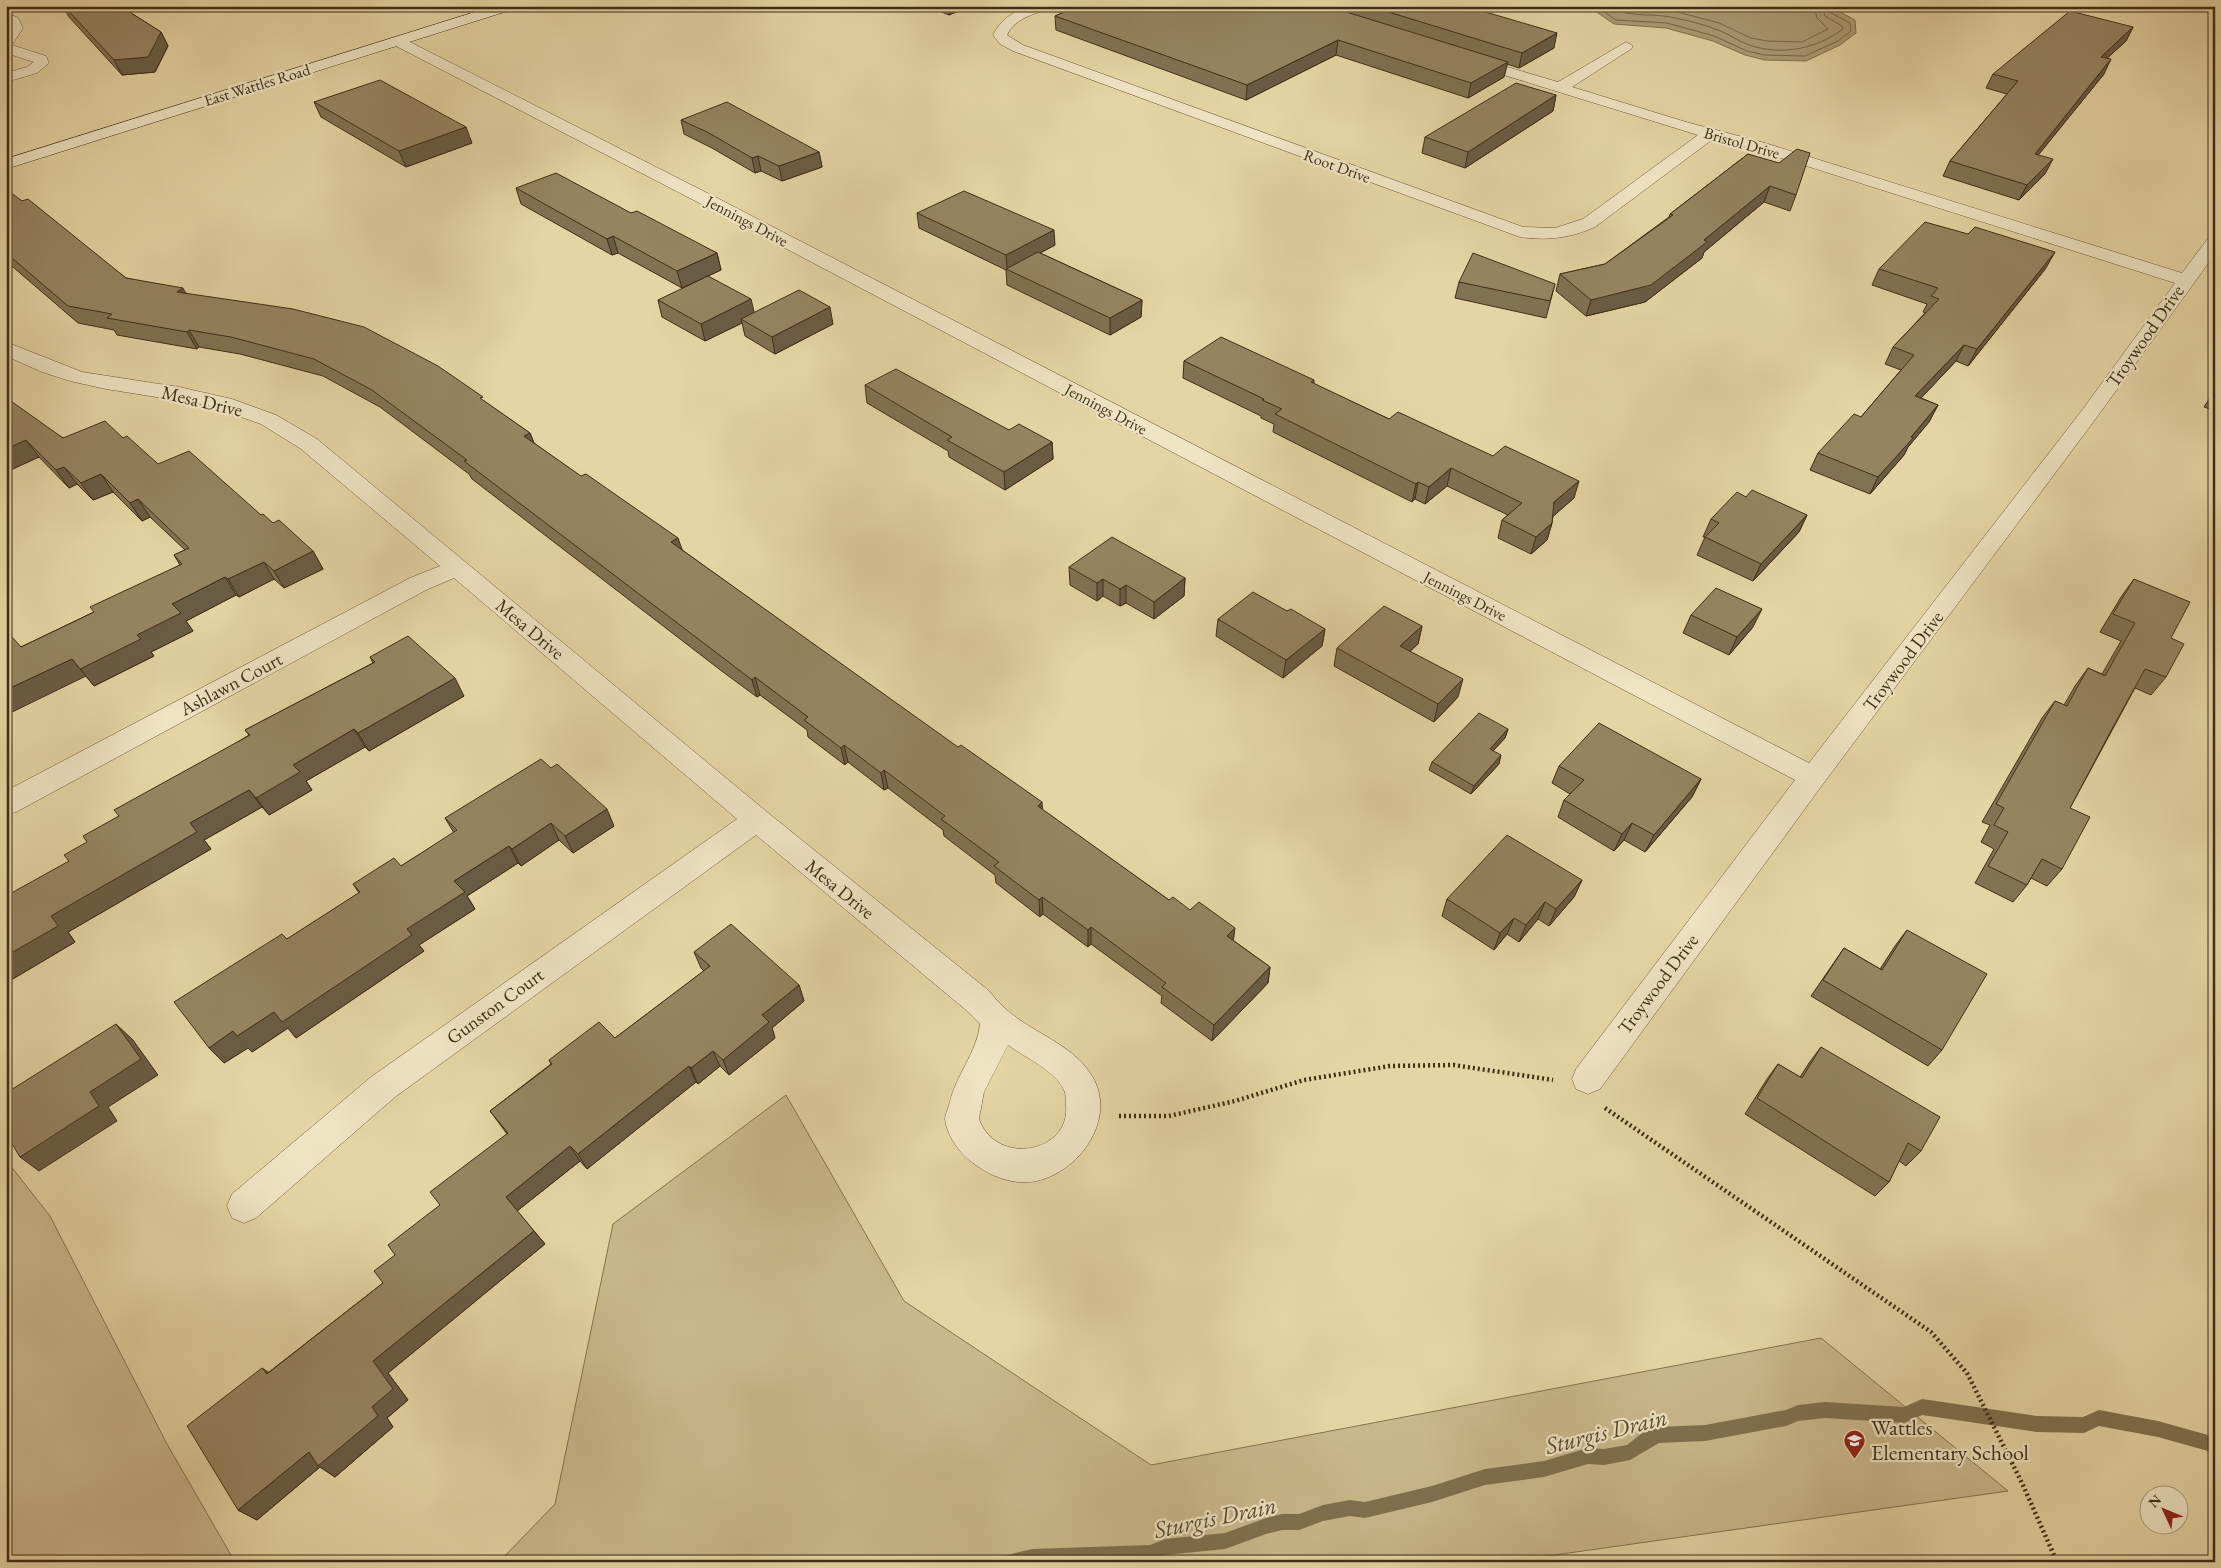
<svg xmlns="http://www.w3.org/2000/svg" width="2221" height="1568" font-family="'EB Garamond',serif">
  <rect width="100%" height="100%" fill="#e6d5a4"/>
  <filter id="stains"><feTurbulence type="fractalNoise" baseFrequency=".004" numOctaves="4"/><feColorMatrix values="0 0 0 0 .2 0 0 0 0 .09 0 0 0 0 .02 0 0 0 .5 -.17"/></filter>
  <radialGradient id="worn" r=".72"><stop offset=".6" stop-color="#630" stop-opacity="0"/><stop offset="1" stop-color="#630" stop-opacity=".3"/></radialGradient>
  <g fill="#cab88c" stroke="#847252">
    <polygon points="786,1095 904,1301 1151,1465 1821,1338 2008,1491 1505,1562 499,1562 555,1504 613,1224"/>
    <polygon points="6,1160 50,1216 167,1444 235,1562 6,1562"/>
  </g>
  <polygon fill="#ad9c75" stroke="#817050" points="1588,6 1829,6 1855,20 1856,33 1840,45 1806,61 1765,60 1745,55 1713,41 1666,28 1614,24"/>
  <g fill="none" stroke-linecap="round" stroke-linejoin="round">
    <g stroke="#766447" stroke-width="1">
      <polyline points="1596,6 1616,20 1667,23 1714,36 1747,51 1765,55 1805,56 1838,41 1851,31 1850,23 1831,13 1828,6"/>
      <path d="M 1607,6 C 1628,18 1648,13 1670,17 C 1686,20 1703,24 1718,30 C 1729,34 1738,41 1749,45 C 1782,56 1816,49 1843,29 L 1842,26 L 1825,16 L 1822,6"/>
      <polyline points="1620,6 1670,10 1719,23 1751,38 1767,41 1802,42 1828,29 1817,18 1814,6"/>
    </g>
    <polygon fill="#817050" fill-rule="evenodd" points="1922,1399 2037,1416 2083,1417 2099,1410 2158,1421 2215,1437 2215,1453 2158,1437 2099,1426 2084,1433 2037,1432 1922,1415 1904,1423 1825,1418 1798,1421 1786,1426 1705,1441 1659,1443 1630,1460 1604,1465 1588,1464 1544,1477 1485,1485 1432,1502 1365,1518 1350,1516 1323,1521 1299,1530 1282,1530 1266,1534 1225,1549 1165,1555 1150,1561 1001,1562 1003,1556 1032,1549 1150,1545 1165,1539 1225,1533 1266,1518 1282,1514 1299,1514 1323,1505 1350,1500 1365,1502 1432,1486 1485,1469 1544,1461 1588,1448 1604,1449 1627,1445 1642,1433 1659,1427 1705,1425 1786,1410 1798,1405 1825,1402 1904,1407"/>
    <defs>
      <g id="street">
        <path d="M 1029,6 L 1049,6 L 1047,9 C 1032,15 1014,19 1007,35 L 1023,45 L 1523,227 L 1555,228 L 1583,219 L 1698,135 L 1465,63 L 1463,60 L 1465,57 L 1470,56 L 1558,82 L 1626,42 L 1633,46 L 1631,49 L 1572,87 L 1686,122 L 1765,143 L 2182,273 L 2209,237 L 2215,236 L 2215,254 L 2097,417 L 1823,784 L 1600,1089 L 1588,1094 L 1576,1089 L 1572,1079 L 1576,1069 L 1795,780 L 707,207 L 392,44 L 390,41 L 392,38 L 402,38 L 719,199 L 1809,763 L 2083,409 L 2175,283 L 1753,149 L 1713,139 L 1595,227 C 1571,238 1547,241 1520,237 L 1013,51 L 1000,44 L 993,35 C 1001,19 1013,12 1029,6 Z"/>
        <polygon points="6,12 18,18 23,28 12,45 46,56 49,63 37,73 6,82 6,73 27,67 34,62 6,53 6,32 9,28 6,23"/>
        <path d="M 6,342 L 82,372 L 179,387 L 232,399 L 276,415 L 317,439 L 767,812 L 988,990 C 994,997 1000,1004 1007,1010 C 1034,1034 1073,1044 1092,1076 C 1121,1123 1069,1187 1018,1182 C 1001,1180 986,1173 973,1163 C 960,1154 947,1136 945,1119 C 945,1115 948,1109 949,1105 C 955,1076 977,1053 980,1024 L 966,1010 L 756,835 L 395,1097 L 256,1218 L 244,1223 L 232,1218 L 227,1206 L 232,1194 L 371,1077 L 737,819 L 454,578 L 426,590 L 16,812 L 6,815 L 6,791 L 410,578 L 440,566 L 301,449 L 261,424 L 207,405 L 106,389 L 70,381 L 42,372 L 6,356 ZM 1008,1045 C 1026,1058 1054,1070 1064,1090 C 1066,1094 1066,1101 1066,1105 C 1071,1153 996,1167 979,1119 L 984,1092 Z"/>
      </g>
      <polygon id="secondary" points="494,6 516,6 514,9 6,169 6,159"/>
    </defs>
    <use href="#street" stroke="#69573c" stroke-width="1"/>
    <use href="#secondary" stroke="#3f2d19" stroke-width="1"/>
    <g stroke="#3f2d19" stroke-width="4.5" stroke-dasharray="2 3" stroke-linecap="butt">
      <polyline points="1605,1108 1931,1332 1967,1373 2022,1483 2057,1562"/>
      <polyline points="1119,1116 1169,1116 1235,1101 1304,1080 1390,1066 1454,1065 1553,1080"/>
    </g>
    <use href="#street" fill="#efe4c4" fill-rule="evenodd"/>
    <use href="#secondary" fill="#efe4c4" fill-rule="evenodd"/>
  </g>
  <g fill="#817253" stroke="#3f2d19">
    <polygon points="63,6 120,6 161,32 168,46 155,72 122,75 69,17"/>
    <polygon points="927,6 970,6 949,15"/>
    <polygon points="1078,6 1477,6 1476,9 1554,48 1519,68 1507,64 1504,77 1468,98 1336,55 1246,100 1056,30 1055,16"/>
    <polygon points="2133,27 2126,41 2107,58 2104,74 2038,155 2045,174 2019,200 1943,176 1950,161 2007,94 1986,88 1993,74"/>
    <polygon points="1556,95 1553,111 1465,168 1422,153 1425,137"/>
    <polygon points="314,102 472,143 406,167 321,117"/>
    <polygon points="681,120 819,152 822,167 782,181 761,171 755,173 712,148 684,134"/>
    <polygon points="1748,154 1796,195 1790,211 1764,202 1704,252 1702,258 1645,302 1586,316 1556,291 1560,274 1605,264 1669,217 1670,214"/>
    <polygon points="516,188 631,213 717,253 721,270 682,288 618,253 612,255 521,204"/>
    <polygon points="6,193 22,201 126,278 186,293 485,402 530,433 534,443 1042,810 1169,900 1234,941 1270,967 1268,983 1212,1041 1161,1003 1162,996 1091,944 1088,947 1043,914 1040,917 996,883 995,875 944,836 943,830 888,788 884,790 848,762 845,765 808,737 807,730 760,695 757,697 723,672 472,479 469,474 380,407 323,376 240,354 199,347 197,349 117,335 114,330 78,323 6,261"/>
    <polygon points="917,213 1055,245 1040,253 1142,300 1141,317 1110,335 1007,285 1006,270 919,228"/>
    <polygon points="2046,268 1968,366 1956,361 1921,398 1938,405 1929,422 1908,447 1904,455 1870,494 1810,470 1818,453 1861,417 1901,370 1885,364 1893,347 1925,313 1923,312 1927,304 1872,285 1879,269"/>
    <polygon points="1459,282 1555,284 1546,318 1455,298"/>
    <polygon points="658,300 754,313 833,324 775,354 745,336 742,323 705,341 662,317"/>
    <polygon points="1184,361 1314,380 1314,384 1389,419 1574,498 1553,516 1552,523 1547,540 1531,554 1498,538 1502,520 1508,515 1447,486 1425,504 1415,499 1412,502 1273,432 1274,424 1261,418 1261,416 1183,378"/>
    <polygon points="865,385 1009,430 1052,442 1053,459 1005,490 949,457 948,451 867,403"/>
    <polygon points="2215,390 2215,411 2204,407"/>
    <polygon points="6,402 63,438 123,438 158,464 261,515 273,523 313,551 323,569 284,588 274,579 239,597 236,595 186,621 193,631 151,652 154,656 94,686 86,676 21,647 94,612 180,565 174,555 185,550 150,517 142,521 113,492 93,500 77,484 69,488 39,457 6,472"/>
    <polygon points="1746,497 1807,515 1799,532 1753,581 1697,555 1705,537 1703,537 1711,519"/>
    <polygon points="1069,567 1185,578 1184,596 1154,619 1126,603 1120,606 1103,596 1097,601 1070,585"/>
    <polygon points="2134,579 2171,638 2166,677 2151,695 2135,688 2070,808 2062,869 2047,886 2031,878 2027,885 2013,902 1975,883 1994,849 1981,842 1990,825 1982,822 2042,718 2055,701 2064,705 2075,686 2088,668 2102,674 2121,641 2100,632 2121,597"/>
    <polygon points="1287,611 1325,629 1322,646 1283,678 1216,636 1218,619"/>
    <polygon points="1691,615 1753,627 1729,655 1683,633"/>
    <polygon points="1422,626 1418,644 1410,651 1458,697 1434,722 1334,666 1337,648"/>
    <polygon points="370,657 464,696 369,751 365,747 306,781 312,790 269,815 262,807 204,840 211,849 68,932 75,942 6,983 69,861 87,842 119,816 249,735 245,730 373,663"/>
    <polygon points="1508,729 1505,738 1493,751 1499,764 1471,794 1429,770 1432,762"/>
    <polygon points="1559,766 1701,779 1692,797 1645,852 1624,840 1614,851 1558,817 1564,800 1570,794 1552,783"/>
    <polygon points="445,818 614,826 573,853 559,840 521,866 518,863 467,896 475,909 419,945 424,951 296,1038 288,1028 252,1052 248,1048 224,1063 209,1048 287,939 359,893 353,884 401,866 454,833"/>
    <polygon points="1582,880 1574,897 1549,926 1538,919 1519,942 1507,934 1494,950 1442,916 1447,899"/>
    <polygon points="1907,930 1942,1050 1928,1066 1811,996 1844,948 1880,969 1895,946"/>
    <polygon points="694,952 799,985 804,1001 772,1028 775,1038 729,1075 720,1066 698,1084 696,1082 587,1169 580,1161 517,1211 545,1244 388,1373 408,1400 387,1418 393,1427 335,1477 320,1467 257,1520 238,1510 269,1372 383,1283 395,1255 507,1134 490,1111 551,1064 549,1060 615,1038 704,971 701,968"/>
    <polygon points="1821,1047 1921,1151 1906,1166 1899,1161 1889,1182 1875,1196 1745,1114 1767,1079 1778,1064 1800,1077 1809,1063"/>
  </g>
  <g fill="#695c44" stroke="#3f2d19">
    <polygon points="949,6 970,6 949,15"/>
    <polygon points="2133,27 2126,41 2093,71 2101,57"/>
    <polygon points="161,32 168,46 155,72 122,75 114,60"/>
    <polygon points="1557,33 1554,48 1519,68 1522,53"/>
    <polygon points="1338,40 1336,55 1246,100 1247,85"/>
    <polygon points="2111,59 2104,74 2027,169 2035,154"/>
    <polygon points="1508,62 1504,77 1468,98 1471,83"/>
    <polygon points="1556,95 1553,111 1465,168 1468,152"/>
    <polygon points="466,127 472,143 406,167 399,151"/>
    <polygon points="819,152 822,167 782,181 779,166"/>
    <polygon points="758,156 761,171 755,173 752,158"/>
    <polygon points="2053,159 2045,174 2019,200 2027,185"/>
    <polygon points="1770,186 1764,202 1704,252 1702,258 1645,302 1586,316 1591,300 1704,240"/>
    <polygon points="1054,230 1055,245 1008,270 1007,269 1006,255"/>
    <polygon points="613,236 618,253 612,255 607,239"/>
    <polygon points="2055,252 2046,268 1968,366 1977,349"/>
    <polygon points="717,253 721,270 682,288 677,271"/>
    <polygon points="183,288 192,305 177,292"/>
    <polygon points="751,299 755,316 741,319 742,323 705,341 701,324"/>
    <polygon points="1142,300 1141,317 1110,335 1110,318"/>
    <polygon points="830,307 833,324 775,354 772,337"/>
    <polygon points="189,330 199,347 197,349 187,332"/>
    <polygon points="1964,345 1956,361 1907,413 1915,396"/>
    <polygon points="1938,405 1929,422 1908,447 1904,455 1870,494 1878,477"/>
    <polygon points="530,433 537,451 524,436"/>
    <polygon points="26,440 39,457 6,472 6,449"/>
    <polygon points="1052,442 1053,459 1005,490 1004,472"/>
    <polygon points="64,467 77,484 69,488 56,470"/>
    <polygon points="1451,468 1447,486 1425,504 1429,487"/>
    <polygon points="101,474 113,492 93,500 81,483"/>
    <polygon points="1579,481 1574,498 1549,520 1554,502"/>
    <polygon points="1418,482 1415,499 1412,502 1416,484"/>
    <polygon points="138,499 150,517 142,521 130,503"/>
    <polygon points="1807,515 1799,532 1753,581 1761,564"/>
    <polygon points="1552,523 1547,540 1531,554 1536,537"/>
    <polygon points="678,538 684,555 671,542"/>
    <polygon points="313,551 323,569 284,588 274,571"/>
    <polygon points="264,562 274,579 239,597 228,579"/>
    <polygon points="225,577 236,595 186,621 193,631 151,652 154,656 94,686 80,669 172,604"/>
    <polygon points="1185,578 1184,596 1154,619 1154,602"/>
    <polygon points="1103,579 1103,596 1097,601 1097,583"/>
    <polygon points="1126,585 1126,603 1120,606 1120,589"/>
    <polygon points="1762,609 1753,627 1729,655 1737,637"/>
    <polygon points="1422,626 1418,644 1396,664 1400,646"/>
    <polygon points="1325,629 1322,646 1283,678 1286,660"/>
    <polygon points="72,659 86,676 6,715 6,690"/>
    <polygon points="755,677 760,695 757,697 752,680"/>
    <polygon points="455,678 464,696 369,751 358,733"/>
    <polygon points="1463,679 1458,697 1434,722 1438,704"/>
    <polygon points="354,729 365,747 306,781 312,790 269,815 256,798 293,765"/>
    <polygon points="1508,729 1505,738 1487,757 1490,749"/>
    <polygon points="844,745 848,762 845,765 841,748"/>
    <polygon points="1501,755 1499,764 1471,794 1474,786"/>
    <polygon points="884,770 888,788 884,790 881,773"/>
    <polygon points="1701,779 1692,797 1645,852 1654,835"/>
    <polygon points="249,790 262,807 204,840 211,849 68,932 75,942 6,983 6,956 51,916 190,823"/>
    <polygon points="1042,802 1043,820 1038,806"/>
    <polygon points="607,809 614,826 573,853 565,836"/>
    <polygon points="551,823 559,840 521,866 512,849"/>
    <polygon points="1632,823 1624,840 1614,851 1622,834"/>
    <polygon points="509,846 518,863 467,896 475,909 419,945 424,951 296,1038 288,1028 252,1052 248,1048 224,1063 209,1048 233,1031 274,1012 407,929 454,881"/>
    <polygon points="1582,880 1574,897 1549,926 1556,909"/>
    <polygon points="1042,897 1043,914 1040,917 1039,900"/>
    <polygon points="1545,902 1538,919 1519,942 1526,925"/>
    <polygon points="1514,918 1507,934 1494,950 1500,933"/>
    <polygon points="1091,927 1091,944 1088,947 1088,930"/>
    <polygon points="1235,928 1233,944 1227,936"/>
    <polygon points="1270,967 1268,983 1212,1041 1214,1025"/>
    <polygon points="799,985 804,1001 772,1028 775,1038 729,1075 723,1060 762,1015"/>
    <polygon points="116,1024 133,1040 158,1075 108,1107 117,1121 39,1171 20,1157 90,1092"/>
    <polygon points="713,1051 720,1066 698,1084 691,1068"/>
    <polygon points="689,1066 696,1082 587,1169 578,1154"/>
    <polygon points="570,1146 580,1161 517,1211 506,1197"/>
    <polygon points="534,1231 545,1244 388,1373 408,1400 387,1418 393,1427 335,1477 320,1467 257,1520 238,1510 309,1452 372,1407 373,1361"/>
    <polygon points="262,1368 279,1379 267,1374"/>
  </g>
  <g fill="#968461" stroke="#3f2d19">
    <polygon points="64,6 120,6 161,32 148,57 114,60"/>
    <polygon points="1078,6 1327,6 1508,62 1471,83 1338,40 1247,85 1055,16"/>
    <polygon points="1369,6 1476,6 1472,8 1557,33 1522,53"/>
    <polygon points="2070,11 2133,27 2101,57 2111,59 2035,154 2053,159 2027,185 1950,161 2018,81 1993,74"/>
    <polygon points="380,80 466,127 399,151 314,102"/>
    <polygon points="1516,83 1556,95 1468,152 1425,137"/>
    <polygon points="727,102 819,152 779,166 758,156 752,158 709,133 681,120"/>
    <polygon points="1797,149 1810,153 1796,195 1770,186 1704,240 1707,242 1651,285 1591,300 1560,274 1605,264 1673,215 1670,214 1748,154 1779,163"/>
    <polygon points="556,173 631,213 637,211 717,253 677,271 613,236 607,239 516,188"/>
    <polygon points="964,191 1054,230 1006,255 917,213"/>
    <polygon points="10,192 22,201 28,199 126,278 183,288 177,292 293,309 364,327 438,366 483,397 480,398 530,433 524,436 581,476 586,474 678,538 671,542 958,747 961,745 1042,802 1038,806 1169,900 1173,897 1190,910 1199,902 1235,928 1227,936 1270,967 1214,1025 1162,987 1166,983 1091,927 1088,930 1042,897 1039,900 994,866 999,862 941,819 945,816 884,770 881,773 844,745 841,748 804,720 808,717 755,677 752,680 718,654 464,461 467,460 372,390 314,359 231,337 189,330 187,332 107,318 112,314 68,306 6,253 6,193"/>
    <polygon points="1925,222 1968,234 1975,227 2055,252 1977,349 1964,345 1915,396 1938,405 1911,437 1913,438 1878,477 1818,453 1854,414 1861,417 1914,355 1893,347 1939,299 1931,296 1938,288 1879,269"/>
    <polygon points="1038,252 1142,300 1110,318 1006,269"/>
    <polygon points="1473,253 1555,284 1550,301 1459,282"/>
    <polygon points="708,276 751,299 701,324 658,300"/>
    <polygon points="799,290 830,307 772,337 741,319"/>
    <polygon points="1221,337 1314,380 1311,382 1389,419 1398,412 1493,456 1505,446 1579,481 1554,502 1552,523 1536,537 1502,520 1522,503 1451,468 1429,487 1418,482 1416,484 1275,414 1282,409 1262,400 1264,399 1184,361"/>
    <polygon points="896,369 1009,430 1019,424 1052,442 1004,472 947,440 952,437 865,385"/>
    <polygon points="8,399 63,438 105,421 123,438 127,436 158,464 189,451 261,515 263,514 273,523 279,520 313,551 274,571 264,562 228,579 225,577 172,604 181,613 137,635 141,639 80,669 72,659 6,690 6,639 12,637 21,647 94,612 90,607 182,564 174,555 189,548 138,499 130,503 101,474 81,483 64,467 56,470 26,440 6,449 6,402"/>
    <polygon points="1752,490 1807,515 1761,564 1705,537 1719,523 1711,519 1737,492 1746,497"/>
    <polygon points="1112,537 1185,578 1154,602 1126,585 1120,589 1103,579 1097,583 1069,567"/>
    <polygon points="2134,579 2190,602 2171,638 2184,644 2166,677 2145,669 2113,727 2070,808 2090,817 2062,869 2042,859 2027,885 1988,866 2008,832 1994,825 2004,808 1996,804 2055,701 2067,706 2088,668 2105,676 2135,623 2113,614"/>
    <polygon points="1716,588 1762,609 1737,637 1691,615"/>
    <polygon points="1253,592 1287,611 1291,609 1325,629 1286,660 1218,619"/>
    <polygon points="1384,606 1422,626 1400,646 1463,679 1438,704 1337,648"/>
    <polygon points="408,636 455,678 358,733 354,729 293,765 300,772 256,798 249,790 190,823 197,832 51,916 58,926 6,956 6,896 69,861 64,855 87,842 83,836 119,816 114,810 250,735 245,730 375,662 370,657"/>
    <polygon points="1479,713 1508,729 1490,749 1501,755 1474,786 1432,762"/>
    <polygon points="1599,723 1701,779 1654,835 1632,823 1622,834 1564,800 1584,780 1559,766"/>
    <polygon points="541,759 551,768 557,764 607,809 565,836 551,823 512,849 509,846 454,881 465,892 407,929 412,935 282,1022 274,1012 237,1036 233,1031 209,1048 174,1002 282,934 287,939 360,892 353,884 394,858 401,866 457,830 445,818"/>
    <polygon points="1507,835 1582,880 1556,909 1545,902 1526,925 1514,918 1500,933 1447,899"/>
    <polygon points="731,924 799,985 762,1015 769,1022 723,1060 713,1051 691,1068 689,1066 578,1154 570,1146 506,1197 534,1231 373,1361 393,1389 372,1407 378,1416 318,1466 309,1452 238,1510 187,1426 262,1368 267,1374 383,1283 374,1271 395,1255 388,1245 440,1205 430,1192 508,1133 490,1111 552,1064 549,1060 599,1022 615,1038 710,966 694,952"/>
    <polygon points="1907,930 1987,974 1942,1050 1823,980 1844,948 1882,970"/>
    <polygon points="116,1024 141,1059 90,1092 99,1106 20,1157 6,1134 6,1093"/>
    <polygon points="1821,1047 1940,1117 1921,1151 1908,1143 1889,1182 1757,1098 1778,1064 1802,1078"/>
  </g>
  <defs>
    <symbol id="school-pin" viewBox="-11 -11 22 30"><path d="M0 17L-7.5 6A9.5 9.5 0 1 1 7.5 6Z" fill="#8f2418" stroke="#efe4c4"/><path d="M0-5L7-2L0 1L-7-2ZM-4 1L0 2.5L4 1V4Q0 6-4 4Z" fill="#fff"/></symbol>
  </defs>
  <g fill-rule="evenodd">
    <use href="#school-pin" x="1842" y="1428" width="25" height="34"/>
  </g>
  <g text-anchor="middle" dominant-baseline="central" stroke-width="4.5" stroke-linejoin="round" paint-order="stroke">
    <g font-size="16" fill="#3f2d19" stroke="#efe4c4">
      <text transform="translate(257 85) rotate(-17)">East Wattles Road</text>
      <text transform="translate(1742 143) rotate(16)">Bristol Drive</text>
      <text transform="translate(1337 166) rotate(20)">Root Drive</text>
      <text transform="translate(747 221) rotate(28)">Jennings Drive</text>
      <text transform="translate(1106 409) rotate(28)">Jennings Drive</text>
      <text transform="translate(1465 596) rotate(27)">Jennings Drive</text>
    </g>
    <g font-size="19" fill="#3f2d19" stroke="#efe4c4">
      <text transform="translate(2145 336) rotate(-55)">Troywood Drive</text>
      <text transform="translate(202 401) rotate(13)">Mesa Drive</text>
      <text transform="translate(530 629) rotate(40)">Mesa Drive</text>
      <text transform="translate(1903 661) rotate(-53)">Troywood Drive</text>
      <text transform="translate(231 684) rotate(-28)">Ashlawn Court</text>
      <text transform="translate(840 889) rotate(39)">Mesa Drive</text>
      <text transform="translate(1658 984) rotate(-53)">Troywood Drive</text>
      <text transform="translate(495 1006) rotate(-36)">Gunston Court</text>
    </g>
    <g font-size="22" fill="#3f2d19" stroke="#efe4c4" text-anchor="start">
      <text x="1871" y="1427">Wattles<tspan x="1871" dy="25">Elementary School</tspan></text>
    </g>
    <g font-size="24" font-style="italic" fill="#5a4930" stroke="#efe4c4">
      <text transform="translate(1606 1431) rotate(-14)">Sturgis Drain</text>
      <text transform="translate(1215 1517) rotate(-12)">Sturgis Drain</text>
    </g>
  </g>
  <rect width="2221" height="1568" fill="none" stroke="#e6d5a4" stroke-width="25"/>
  <rect x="8" y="8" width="2206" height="1553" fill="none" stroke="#3f2d19" stroke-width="2.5"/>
  <rect x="12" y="12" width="2196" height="1543" fill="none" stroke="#3f2d19"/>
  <g transform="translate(2164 1510) rotate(314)"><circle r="24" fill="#efe4c4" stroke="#a99b80"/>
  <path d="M0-4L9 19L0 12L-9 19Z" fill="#8f2418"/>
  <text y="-8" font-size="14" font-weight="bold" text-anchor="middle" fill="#3f2d19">N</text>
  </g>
  <rect width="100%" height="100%" filter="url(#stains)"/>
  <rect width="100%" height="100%" fill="url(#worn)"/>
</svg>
